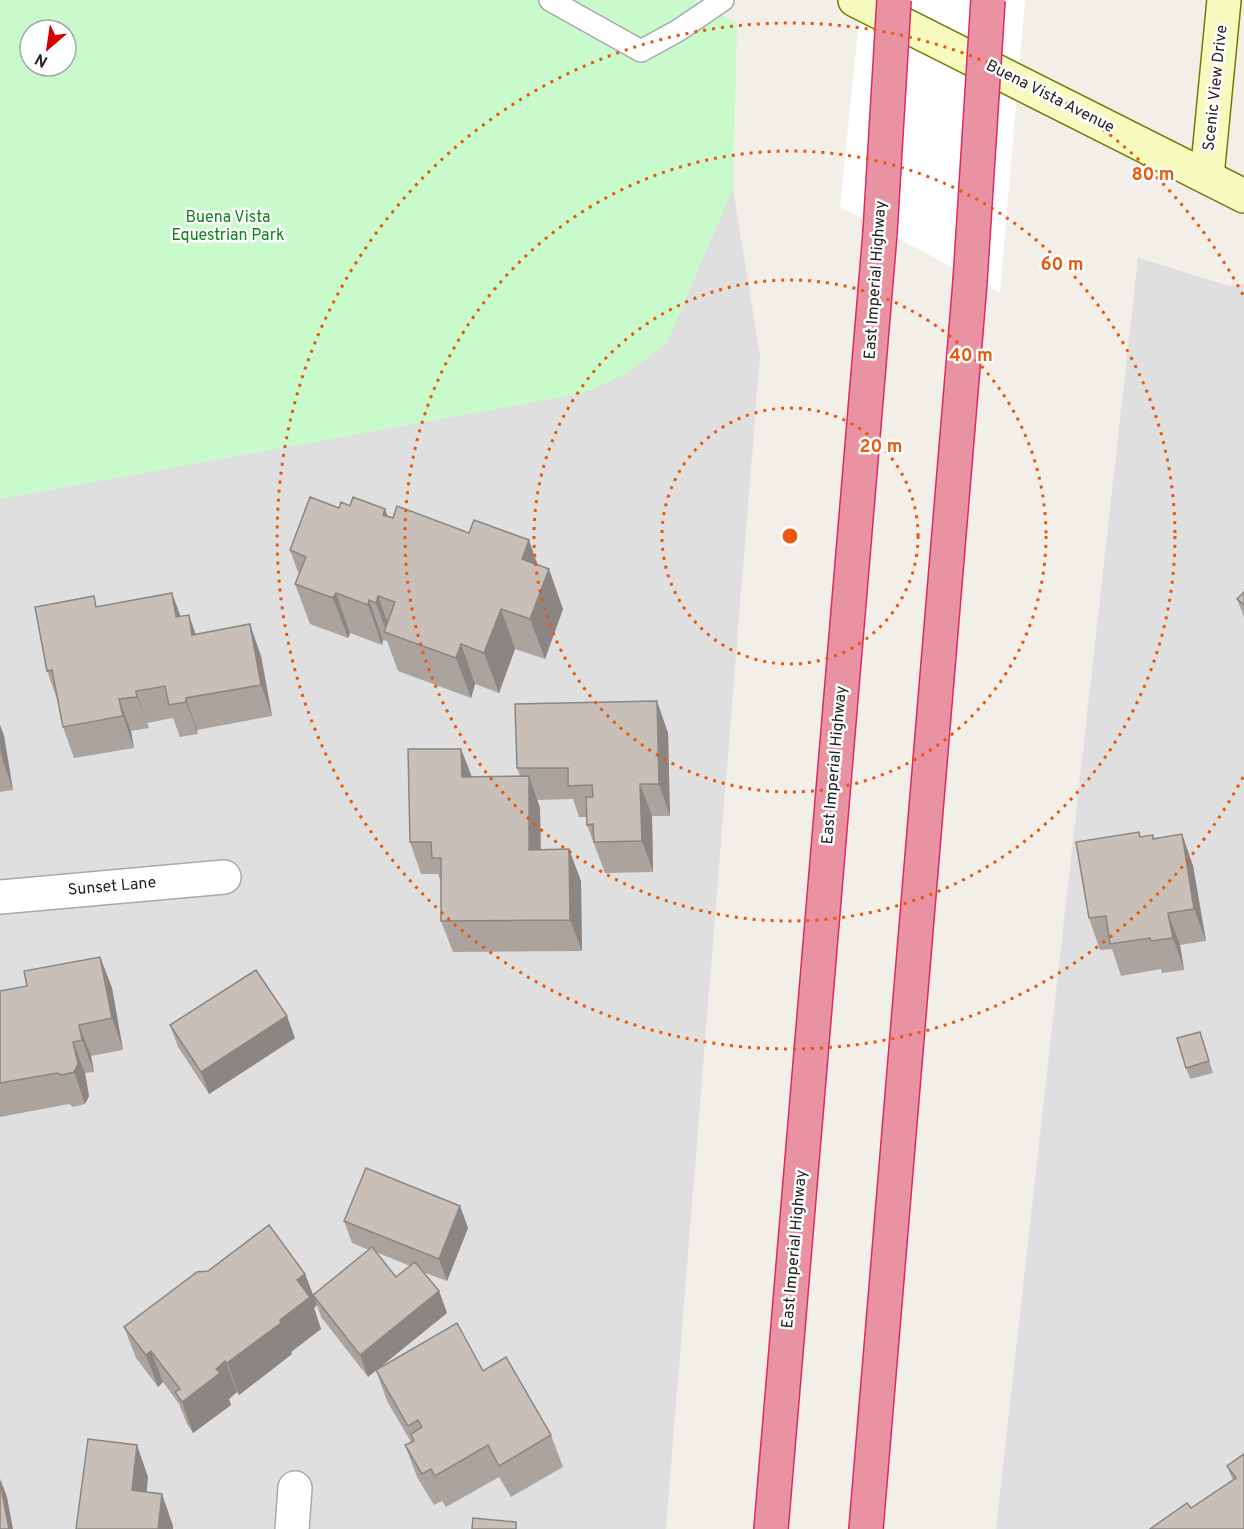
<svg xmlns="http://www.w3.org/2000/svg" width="1244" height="1529" font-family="Overpass,sans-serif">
  <rect width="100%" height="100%" fill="#f2efe9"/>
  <g fill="#e0dfdf">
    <polygon points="733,188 760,356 666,1529 0,1529 0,499 666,344"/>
    <polygon points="1138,258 1230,286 1244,284 1244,1529 996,1529"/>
  </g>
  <path fill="#c8facc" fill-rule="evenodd" d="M 0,0 L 695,0 L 737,24 L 733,188 L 666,344 L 626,374 L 584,393 L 0,499 ZM 30,30 L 66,30 L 66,66 L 30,66 Z"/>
  <polygon fill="#fff" points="861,0 1025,0 1000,293 840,207"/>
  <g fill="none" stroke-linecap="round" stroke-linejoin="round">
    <defs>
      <polyline id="lane" points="550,0 641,51 679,30 723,0"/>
      <g id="street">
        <polyline points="0,897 224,877"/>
        <polyline points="292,1529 295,1488"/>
      </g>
      <g id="secondary">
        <polyline points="855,0 1244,196"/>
        <polyline points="1207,176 1224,0"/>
      </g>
      <g id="highway">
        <polyline points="771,1529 880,233"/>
        <polyline points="866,1529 970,282"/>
      </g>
    </defs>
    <use href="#lane" stroke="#a9a9a9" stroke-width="24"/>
    <use href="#street" stroke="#a9a9a9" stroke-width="36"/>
    <use href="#secondary" stroke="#707d05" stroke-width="36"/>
    <use href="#highway" stroke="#dc2a67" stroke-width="36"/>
    <use href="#lane" stroke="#fff" stroke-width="21"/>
    <use href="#street" stroke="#fff" stroke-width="33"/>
    <use href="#secondary" stroke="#f7fabf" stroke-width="33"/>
    <use href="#highway" stroke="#e892a2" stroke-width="33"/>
    <defs>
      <g id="highway-bridge">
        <polyline points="880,233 894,0"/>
        <polyline points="970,282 988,0"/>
      </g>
    </defs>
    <use href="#highway-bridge" stroke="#dc2a67" stroke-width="36" stroke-linecap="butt"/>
    <use href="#highway-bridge" stroke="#e892a2" stroke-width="33"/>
  </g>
  <g fill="#aba49e" fill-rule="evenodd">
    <polygon points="350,506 388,516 538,565 563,609 545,659 515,649 499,693 475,684 471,698 398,671 387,641 383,640 382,645 350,633 348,638 310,624 295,584 299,575 290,550 339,508"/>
    <polygon points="1244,592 1244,617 1237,599"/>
    <polygon points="172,593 181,617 195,634 261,656 272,716 197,730 198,734 180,737 173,718 147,723 149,728 131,731 134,748 74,758 63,727 58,702 47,671 98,607"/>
    <polygon points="0,725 4,736 13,790 0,792"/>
    <polygon points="668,733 670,816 652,816 653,872 605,873 587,825 587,817 579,817 573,799 537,800 540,808 541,850 581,881 582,951 453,952 441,921 441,882 438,874 421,874 410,842 461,749 472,777 520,776 517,768"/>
    <polygon points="1182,834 1193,866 1206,941 1180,945 1184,970 1162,973 1161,969 1121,976 1112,949 1100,950 1089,918 1140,837 1154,839"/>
    <polygon points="100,957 112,988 123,1050 91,1056 94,1072 85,1073 89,1096 85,1104 73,1107 69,1104 0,1117 0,991 27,986"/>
    <polygon points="170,1025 295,1038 209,1094 178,1047"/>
    <polygon points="1200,1032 1213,1073 1190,1079 1186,1068"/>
    <path d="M 460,1206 L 468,1228 L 447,1281 L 423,1272 L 439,1291 L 447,1313 L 380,1367 L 483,1371 L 551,1435 L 563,1467 L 511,1497 L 499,1477 L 446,1507 L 442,1501 L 434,1505 L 417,1477 L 405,1445 L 411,1442 L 387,1401 L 376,1370 L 368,1377 L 321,1317 L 317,1305 L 314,1308 L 321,1329 L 291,1352 L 292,1354 L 239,1395 L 237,1392 L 229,1399 L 231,1405 L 193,1433 L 187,1424 L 179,1404 L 163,1382 L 158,1387 L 136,1358 L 124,1327 L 305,1274 L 313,1295 L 369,1250 L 352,1243 L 344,1221 ZM 376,1252 L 410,1266 L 396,1277 Z"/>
    <polygon points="1244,1454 1244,1529 1191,1508 1233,1480 1227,1466"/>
  </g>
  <g fill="#8b8681">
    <polygon points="385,509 400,549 383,515"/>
    <polygon points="529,540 543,580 522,559"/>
    <polygon points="549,569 563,609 545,659 530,619"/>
    <polygon points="172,593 183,625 176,617"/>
    <polygon points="336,593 350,633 348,638 333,598"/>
    <polygon points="378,596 392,635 387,633 376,603"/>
    <polygon points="369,600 383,640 382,645 368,605"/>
    <polygon points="501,609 515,649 499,693 484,653"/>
    <polygon points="189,615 200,647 192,635"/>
    <polygon points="250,624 261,656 272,716 261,685"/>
    <polygon points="461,644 475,684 471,698 456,658"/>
    <polygon points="136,691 147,723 149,728 137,697"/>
    <polygon points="186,698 197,730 198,734 186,702"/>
    <polygon points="119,699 131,731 134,748 123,716"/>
    <polygon points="657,701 668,733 670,816 659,784"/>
    <polygon points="0,725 4,736 13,790 2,758 0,748"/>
    <polygon points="461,749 473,780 462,777"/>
    <polygon points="529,776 540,808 541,881 529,850"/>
    <polygon points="640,784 652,816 653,872 642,841"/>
    <polygon points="1182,834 1193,866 1206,941 1194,909"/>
    <polygon points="569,849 581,881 582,951 570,920"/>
    <polygon points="1168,913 1180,945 1184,970 1173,938"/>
    <polygon points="100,957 112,988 123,1050 112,1018"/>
    <polygon points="287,1016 295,1038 209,1094 201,1072"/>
    <polygon points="79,1025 91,1056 94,1072 82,1040"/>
    <polygon points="73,1042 85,1073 89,1096 85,1104 74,1072"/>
    <polygon points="460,1206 468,1228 447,1281 439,1259"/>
    <polygon points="305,1274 317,1305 314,1308 321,1329 291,1352 292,1354 239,1395 227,1363 280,1320 297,1280"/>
    <polygon points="439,1291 447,1313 368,1377 360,1355"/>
    <polygon points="151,1351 163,1382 158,1387 146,1355"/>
    <polygon points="225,1361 237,1392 229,1399 231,1405 193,1433 182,1402 216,1369"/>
    <polygon points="137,1445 148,1477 144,1521 132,1490"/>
    <polygon points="0,1478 7,1497 13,1529 9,1529"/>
    <polygon points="162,1494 173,1526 173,1529 158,1529"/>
  </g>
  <g fill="#c7bfb8" stroke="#8b8681" stroke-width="1.5">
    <polygon points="310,497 339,508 341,502 350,506 353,497 385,509 383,515 393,518 397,506 469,533 474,520 529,540 522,559 549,569 530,619 501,609 484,653 461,644 456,658 384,632 395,602 378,596 376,603 369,600 368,605 336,593 333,598 295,584 306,557 290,550"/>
    <polygon points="1244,592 1244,605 1237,599"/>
    <polygon points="172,593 176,617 189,615 192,635 250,624 261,685 186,698 186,702 169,705 165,686 136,691 137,697 119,699 123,716 63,727 52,670 47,671 35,607 94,596 96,607"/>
    <polygon points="657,701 659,784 640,784 642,841 594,842 593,824 587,825 586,797 593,797 592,785 568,786 568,768 517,768 515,704"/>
    <polygon points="408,749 461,749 462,777 529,776 529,850 569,849 570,920 441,921 441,858 432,858 431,842 410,842"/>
    <polygon points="1139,832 1140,837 1153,835 1153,839 1182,834 1194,909 1168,913 1173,938 1151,941 1150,938 1110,944 1106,916 1089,918 1076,842"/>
    <polygon points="100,957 112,1018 79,1025 82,1040 73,1042 78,1064 74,1072 62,1075 57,1073 0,1083 0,991 27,986 24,971"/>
    <polygon points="256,970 287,1016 201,1072 170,1025"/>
    <polygon points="1200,1032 1209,1061 1186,1068 1177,1038"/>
    <polygon points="366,1168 460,1206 439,1259 344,1221"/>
    <polygon points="269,1225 305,1274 297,1280 310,1297 280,1320 281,1323 227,1363 225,1361 216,1369 220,1373 182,1402 175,1392 180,1389 151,1351 146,1355 124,1327 197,1272 208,1271"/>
    <polygon points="372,1247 396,1277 415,1262 439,1291 360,1355 313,1295"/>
    <polygon points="457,1323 483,1371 506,1357 551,1435 499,1466 488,1445 435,1476 431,1469 422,1474 405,1445 414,1441 411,1434 422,1427 418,1420 408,1426 376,1370"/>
    <polygon points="88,1439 137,1445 132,1490 162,1494 158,1529 76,1529"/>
    <polygon points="1244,1454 1244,1529 1150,1529 1187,1503 1191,1508 1236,1478 1227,1466"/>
    <polygon points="0,1482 9,1529 0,1529"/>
    <polygon points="473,1518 516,1522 516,1529 472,1529"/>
  </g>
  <g fill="none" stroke="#e8590c" stroke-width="3" stroke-dasharray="3 6">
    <circle cx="790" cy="536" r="128"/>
    <circle cx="790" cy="536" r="256"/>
    <circle cx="790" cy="536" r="385"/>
    <path d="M1243 777A513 513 0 1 1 1243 295"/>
  </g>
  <g text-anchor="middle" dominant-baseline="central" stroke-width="5" stroke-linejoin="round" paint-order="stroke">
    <g font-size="16" fill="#222" stroke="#fff">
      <text transform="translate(1216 88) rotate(-84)">Scenic View Drive</text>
      <text transform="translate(1050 97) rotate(27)">Buena Vista Avenue</text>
      <text transform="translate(876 280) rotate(-86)">East Imperial Highway</text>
      <text transform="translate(835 765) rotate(-85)">East Imperial Highway</text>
      <text transform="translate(112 887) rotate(-5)">Sunset Lane</text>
      <text transform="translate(795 1249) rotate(-85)">East Imperial Highway</text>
    </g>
    <g font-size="16" fill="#0c8416" stroke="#fff">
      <text x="228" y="218">Buena Vista<tspan x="228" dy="18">Equestrian Park</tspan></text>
    </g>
  </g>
  <circle cx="790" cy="536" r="9" fill="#e8590c" stroke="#fff" stroke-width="3"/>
  <g font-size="18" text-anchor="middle" font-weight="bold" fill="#e8590c" stroke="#fff" stroke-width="5" stroke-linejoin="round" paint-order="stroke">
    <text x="1153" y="180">80 m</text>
    <text x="1062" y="270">60 m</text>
    <text x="971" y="361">40 m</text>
    <text x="881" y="452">20 m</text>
  </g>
  <g transform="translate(48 48) rotate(209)"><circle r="28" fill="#ffffff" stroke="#a7a7a7" stroke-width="1.5"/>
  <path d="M0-4.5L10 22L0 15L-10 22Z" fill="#d40000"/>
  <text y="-9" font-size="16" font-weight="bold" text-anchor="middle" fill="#222222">N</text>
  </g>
</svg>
